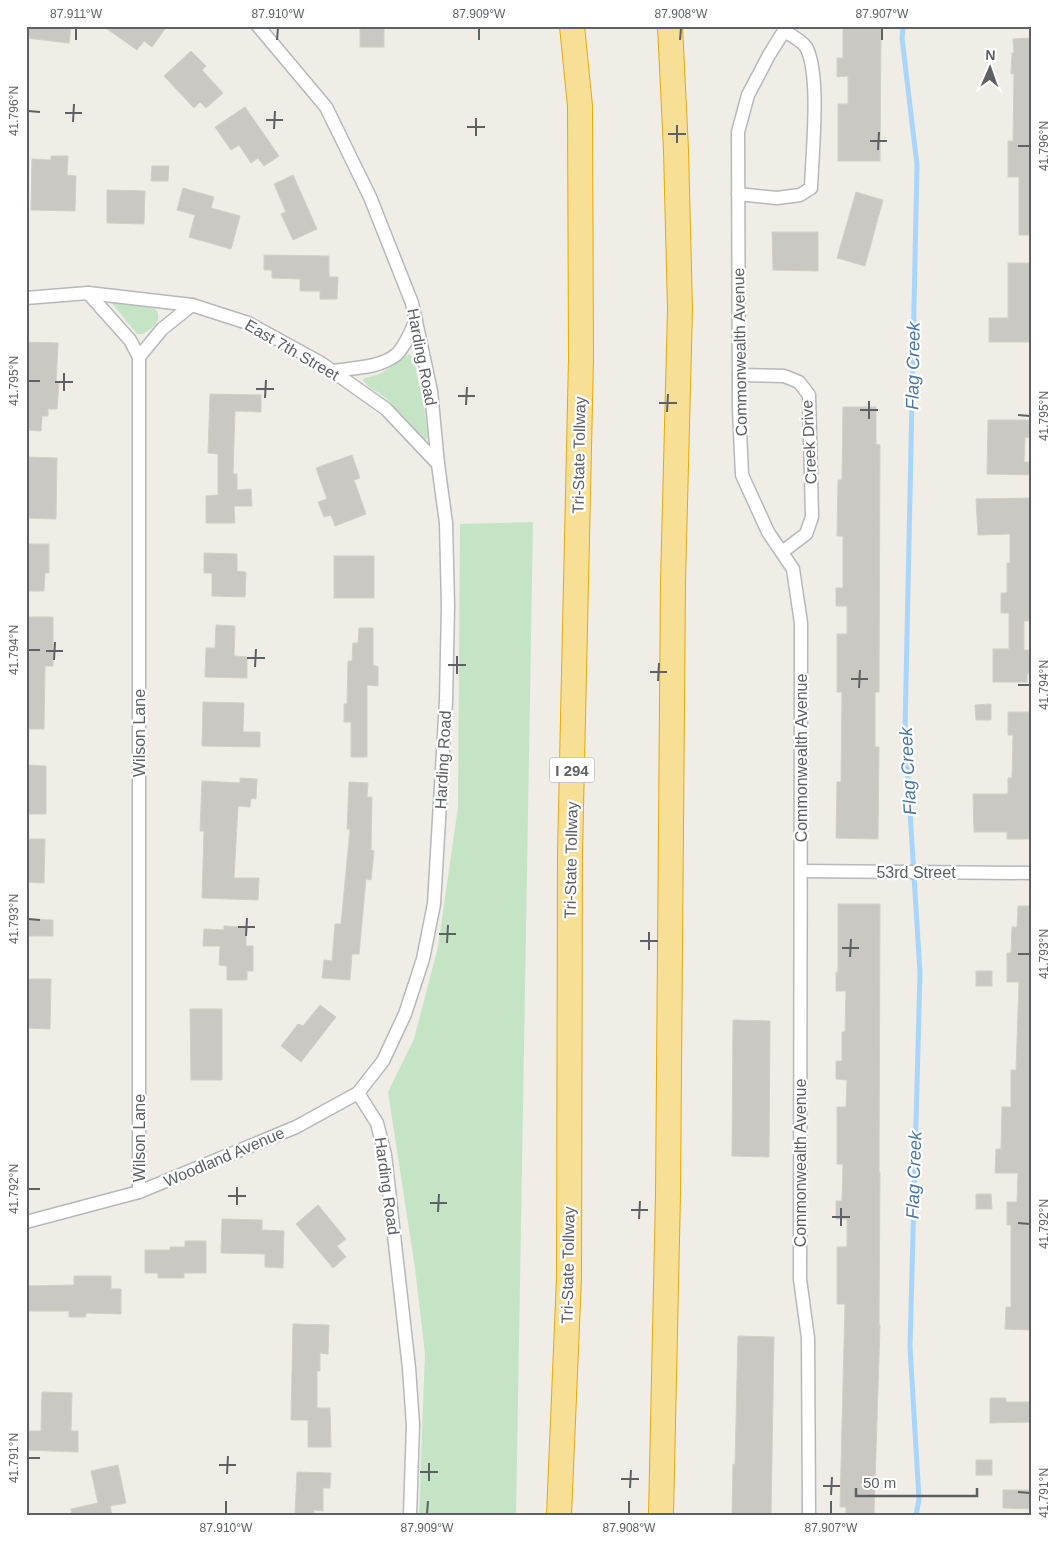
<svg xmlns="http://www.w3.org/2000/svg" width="1058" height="1541" font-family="Arial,sans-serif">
  <rect width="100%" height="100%" fill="#efede6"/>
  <g fill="#c4e4c5">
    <path d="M 111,302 L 127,303 L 155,309 L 157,311 C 162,322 152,328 143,334 L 137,334 Z"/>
    <path d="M 408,354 L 413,357 L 424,405 L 428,438 L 426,440 L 421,437 C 408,422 395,405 379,393 C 373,389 366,386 363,380 L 365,378 C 383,375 395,365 408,354 Z"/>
    <polygon points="533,522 516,1515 419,1515 425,1354 415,1268 388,1092 414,1039 438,947 458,807 460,524"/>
  </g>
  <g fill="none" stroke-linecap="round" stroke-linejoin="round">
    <polyline stroke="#aad5fa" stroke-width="5" points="903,26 902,38 917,165 905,730 920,973 910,1347 919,1499 916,1515"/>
  </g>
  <g fill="#cac8c2" stroke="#d3cfc4">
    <polygon points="26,26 71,26 69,43 26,38"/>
    <polygon points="103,26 167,26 152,47 144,41 137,50"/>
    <rect x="360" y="26" width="24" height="21"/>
    <polygon points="843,29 881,29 880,161 838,161 838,104 848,104 848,76 837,77 837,58 843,58"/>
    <polygon points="1032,38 1032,235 1019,235 1019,177 1008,177 1008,141 1013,141 1014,74 1011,74 1012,53 1014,53 1013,39"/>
    <polygon points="191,51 206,66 202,70 223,93 206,108 200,102 194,108 164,76"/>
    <polygon points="245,107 279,156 264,166 258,158 251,163 239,145 231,150 215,127"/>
    <polygon points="51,156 68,156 67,175 76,176 75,211 31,210 32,159 51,160"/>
    <polygon points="152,166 169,166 168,181 151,181"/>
    <polygon points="293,175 317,229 293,240 281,214 286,212 274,184"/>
    <polygon points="183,188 214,197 211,208 240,216 231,249 189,237 195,215 177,210"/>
    <polygon points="107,190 145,191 144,224 107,223"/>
    <polygon points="856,192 883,200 865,266 837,258"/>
    <polygon points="772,232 818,232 818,271 773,270"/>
    <polygon points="264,255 329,256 329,277 338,277 337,299 320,299 320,291 300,291 300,279 272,278 272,270 264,270"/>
    <polygon points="1008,263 1032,263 1032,342 989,342 989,318 1008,318"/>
    <polygon points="26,342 58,343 56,383 59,383 57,409 48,409 48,416 42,416 41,431 27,430 29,395 26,395"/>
    <polygon points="210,394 261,395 261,412 235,411 233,474 237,474 237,490 251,489 252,506 234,506 235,523 206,523 206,496 218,495 218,454 208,453"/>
    <polygon points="843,407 876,407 876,444 880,445 879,692 875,692 875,747 879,747 878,839 836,838 837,782 841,782 842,692 837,692 837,634 847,634 847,606 836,606 836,588 843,588 843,536 837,536 838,480 842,480"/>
    <polygon points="988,420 1032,420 1032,438 1025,437 1024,462 1032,462 1032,475 987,474"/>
    <polygon points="352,455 360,478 354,480 366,514 335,526 331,515 324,517 318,502 327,499 316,468"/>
    <polygon points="26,457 57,458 56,519 26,518"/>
    <polygon points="1032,498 1032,621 1024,621 1024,650 1032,650 1032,674 1027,674 1027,682 993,682 993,649 1009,649 1009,613 1001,613 1001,593 1007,593 1007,563 1010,563 1010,534 978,535 976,499"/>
    <polygon points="26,544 49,544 49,573 45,573 44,591 26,591"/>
    <polygon points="204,553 237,554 237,571 246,572 245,597 212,596 212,573 204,573"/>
    <rect x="334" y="556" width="40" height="42"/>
    <polygon points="26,617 53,617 53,666 45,666 44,729 26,729"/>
    <polygon points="216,625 235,626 234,656 247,657 247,678 205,677 206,648 215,648"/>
    <polygon points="359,628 373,628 373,665 378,667 378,686 367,685 367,757 351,757 351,722 344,722 344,704 347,704 348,661 352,661 353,643 358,643"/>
    <polygon points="203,702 244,703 243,732 260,732 260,747 202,746"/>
    <polygon points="991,704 991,720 976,720 975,705"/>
    <polygon points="1008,712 1032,712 1032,839 1007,839 1007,832 974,832 973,794 1008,794 1008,778 1012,778 1013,735 1008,735"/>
    <polygon points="26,765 46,766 46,814 26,814"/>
    <polygon points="240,778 257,779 256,799 251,798 250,807 238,806 234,878 259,878 258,900 202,898 204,831 200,831 202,781 240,783"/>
    <polygon points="349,782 368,783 367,797 372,797 371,850 374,851 371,880 366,879 359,954 352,954 350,980 322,978 324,960 332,961 335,924 341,924 350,829 347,829"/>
    <polygon points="26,839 45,839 44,883 26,882"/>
    <polygon points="838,904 880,904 879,1172 880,1172 879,1325 880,1325 874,1515 846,1515 846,1507 840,1507 845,1304 837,1304 837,1247 847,1247 847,1219 836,1219 836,1201 842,1201 843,1164 837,1164 837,1107 846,1107 847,1080 836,1079 836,1061 842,1061 842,1032 845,1032 846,991 836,991 836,972 838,972"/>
    <polygon points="1018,906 1032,906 1032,1330 1005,1329 1006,1307 1011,1307 1011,1225 1007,1225 1007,1202 1017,1202 1018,1173 995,1173 996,1149 1001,1149 1002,1107 1011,1107 1011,1070 1016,1070 1019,982 1007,982 1007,953 1011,953 1012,927 1017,927"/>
    <polygon points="26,919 53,920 53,936 26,936"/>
    <polygon points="224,926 246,927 246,946 253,946 253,971 247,971 247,980 227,980 227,966 219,965 220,946 203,946 204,929 224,930"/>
    <rect x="976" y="971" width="16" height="15"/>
    <polygon points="26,979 51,979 50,1029 26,1028"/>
    <polygon points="320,1005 336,1017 301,1062 281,1046 298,1024 303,1026"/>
    <polygon points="190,1009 222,1009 222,1080 191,1080"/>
    <polygon points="733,1020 770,1021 769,1157 732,1156"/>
    <polygon points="976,1194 991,1194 992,1209 976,1209"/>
    <polygon points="318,1205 346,1239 337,1246 346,1257 333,1268 296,1224"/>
    <polygon points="222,1219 262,1220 262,1230 284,1231 283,1268 265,1267 265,1254 221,1253"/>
    <polygon points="185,1241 206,1241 206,1273 184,1273 184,1278 158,1278 158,1273 145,1273 145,1250 170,1250 170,1247 185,1247"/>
    <polygon points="74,1276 111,1276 111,1289 121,1289 121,1314 86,1313 86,1317 69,1317 69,1311 26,1311 26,1286 74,1285"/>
    <polygon points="293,1324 329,1325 328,1354 320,1353 320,1371 317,1371 317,1408 330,1408 331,1447 308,1447 308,1420 291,1420"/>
    <polygon points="738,1336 774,1337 771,1515 732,1515 733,1464 735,1465"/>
    <polygon points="42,1392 72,1393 71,1431 78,1431 78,1452 27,1450 27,1431 41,1431"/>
    <polygon points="990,1398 1006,1398 1006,1402 1032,1402 1032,1422 990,1423"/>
    <rect x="976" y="1460" width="16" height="15"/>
    <polygon points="118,1465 126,1503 110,1506 112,1515 72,1515 71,1509 98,1503 91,1471"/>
    <polygon points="297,1472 331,1473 330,1488 323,1488 323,1511 314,1510 314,1515 295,1515"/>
    <polygon points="1003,1490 1032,1490 1032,1509 1003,1508"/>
  </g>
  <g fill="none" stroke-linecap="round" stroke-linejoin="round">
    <defs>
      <g id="street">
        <polyline points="258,26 326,107 370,197 412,303 431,391 438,464 446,523 448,606 446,701 434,904 423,959 405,1014 383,1061 358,1093 377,1123 385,1155 409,1368 413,1425 410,1515"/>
        <polyline points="787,26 769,55 748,95 738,132 739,409 742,475 768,532 793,569 801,623 800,1279 808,1338 809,1515"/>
        <path d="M 738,194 L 777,198 L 800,195 L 811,188 C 812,155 821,74 806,47 C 802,41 791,35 784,31"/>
        <polyline points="88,293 130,340 139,357 139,1192"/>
        <polyline points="26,298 88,293 192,305 248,323 321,363 386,409 438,464"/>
        <polyline points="139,357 162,329 192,305"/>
        <path d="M 333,371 C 353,368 381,368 397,354 C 406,345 411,331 416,320"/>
        <polyline points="739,375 784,376 799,382 809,395 812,517 806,534 782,552"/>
        <polyline points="801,871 1032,873"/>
        <polyline points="26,1222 139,1192 296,1127 358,1093"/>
      </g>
      <g id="highway">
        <polyline points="559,1515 569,1278 570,853 581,358 580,106 572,26"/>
        <polyline points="661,1515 668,1194 673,582 680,309 676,150 670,26"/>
      </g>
    </defs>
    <use href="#street" stroke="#b6b8bb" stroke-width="15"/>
    <use href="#highway" stroke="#e6a90e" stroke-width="26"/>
    <use href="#street" stroke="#fff" stroke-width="12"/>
    <use href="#highway" stroke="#f7e095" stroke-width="24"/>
  </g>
  <path fill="none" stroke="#5d6065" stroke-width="2" d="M 76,40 L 76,28M 277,40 L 278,28M 479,40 L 479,28M 680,40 L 681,28M 882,40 L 882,28M 28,111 L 40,112M 65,113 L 82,113M 266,120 L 283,120M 73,122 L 74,104M 467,127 L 485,127M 274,129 L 275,111M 668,134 L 686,134M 476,136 L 476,118M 870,141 L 887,141M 677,143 L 677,125M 1018,146 L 1030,146M 878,150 L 879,132M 28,381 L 40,381M 55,382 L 73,382M 256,389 L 274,389M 64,391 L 64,373M 458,396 L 475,396M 265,398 L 266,380M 659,403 L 677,403M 466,405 L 467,387M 860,410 L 878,410M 667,412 L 668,394M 1018,415 L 1030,416M 869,419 L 869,401M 28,650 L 40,650M 46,651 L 63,651M 247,658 L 265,658M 54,660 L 55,642M 448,665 L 466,665M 255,667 L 256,649M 650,672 L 667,672M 457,674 L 457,656M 851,679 L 868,679M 658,681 L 659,663M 1018,685 L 1030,685M 859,688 L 860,670M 28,919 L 40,920M 238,927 L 255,927M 439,934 L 456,934M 246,936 L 247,918M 640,941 L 658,941M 447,943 L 448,925M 842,948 L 859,948M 649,950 L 649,932M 1018,954 L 1030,954M 850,957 L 851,939M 28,1189 L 40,1189M 228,1196 L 246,1196M 430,1203 L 447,1203M 237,1205 L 237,1187M 631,1210 L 648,1210M 438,1212 L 439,1194M 832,1217 L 850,1217M 639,1219 L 640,1201M 1018,1223 L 1030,1224M 841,1226 L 841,1208M 28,1458 L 40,1458M 219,1465 L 236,1465M 420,1472 L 438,1472M 227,1474 L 228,1456M 621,1479 L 639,1479M 429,1481 L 429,1463M 823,1486 L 840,1486M 630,1488 L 631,1470M 1018,1492 L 1030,1493M 831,1495 L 832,1477M 226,1514 L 226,1501M 427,1514 L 428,1501M 629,1514 L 629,1501M 831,1514 L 831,1501"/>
  <g text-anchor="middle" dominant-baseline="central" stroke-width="4.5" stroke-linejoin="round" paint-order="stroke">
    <rect fill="#fff" stroke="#8e9093" stroke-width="1" x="549.5" y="757.5" width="45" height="25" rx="4"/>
    <g font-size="15" font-weight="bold" fill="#5d6065">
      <text x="572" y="770">I 294</text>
    </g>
    <g font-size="16" fill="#5d6065" stroke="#fff">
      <text transform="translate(292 350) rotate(30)">East 7th Street</text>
      <text transform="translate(740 352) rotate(-91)">Commonwealth Avenue</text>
      <text transform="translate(422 357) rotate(79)">Harding Road</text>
      <text transform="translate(809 442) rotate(-93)">Creek Drive</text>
      <text transform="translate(579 455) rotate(-89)">Tri-State Tollway</text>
      <text transform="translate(139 733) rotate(-90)">Wilson Lane</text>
      <text transform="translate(801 758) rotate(-90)">Commonwealth Avenue</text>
      <text transform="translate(443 760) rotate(-87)">Harding Road</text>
      <text transform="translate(571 860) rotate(-89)">Tri-State Tollway</text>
      <text x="916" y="872">53rd Street</text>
      <text transform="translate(139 1138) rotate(-90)">Wilson Lane</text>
      <text transform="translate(224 1157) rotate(-23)">Woodland Avenue</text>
      <text transform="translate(800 1163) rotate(-90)">Commonwealth Avenue</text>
      <text transform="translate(387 1186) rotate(82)">Harding Road</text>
      <text transform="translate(568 1265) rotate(-89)">Tri-State Tollway</text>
    </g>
    <g font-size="18" font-style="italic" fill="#4876ac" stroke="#fff">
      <text transform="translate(913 366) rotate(-89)">Flag Creek</text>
      <text transform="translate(908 771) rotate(-93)">Flag Creek</text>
      <text transform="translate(914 1175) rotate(-88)">Flag Creek</text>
    </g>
  </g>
  <rect width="1058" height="1541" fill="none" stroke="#ffffff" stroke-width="55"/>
  <g transform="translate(990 68) rotate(2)" stroke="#ffffff" stroke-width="4" paint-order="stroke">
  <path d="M0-4L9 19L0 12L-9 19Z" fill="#5d6065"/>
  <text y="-8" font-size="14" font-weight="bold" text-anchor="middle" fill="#5d6065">N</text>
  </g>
  <path d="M856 1488v8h121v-8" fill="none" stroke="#5d6065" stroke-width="2.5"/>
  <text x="863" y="1488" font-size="15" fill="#5d6065" stroke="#ffffff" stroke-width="4" paint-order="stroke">50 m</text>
  <rect x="28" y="28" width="1002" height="1486" fill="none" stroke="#5d6065" stroke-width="2"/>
  <g font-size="12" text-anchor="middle" fill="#5d6065">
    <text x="76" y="18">87.911°W</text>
    <text x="278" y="18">87.910°W</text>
    <text x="479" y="18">87.909°W</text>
    <text x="681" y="18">87.908°W</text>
    <text x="882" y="18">87.907°W</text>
    <text transform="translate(14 111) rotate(-90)" y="4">41.796°N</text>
    <text transform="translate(1044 146) rotate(-90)" y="4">41.796°N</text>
    <text transform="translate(14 381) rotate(-90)" y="4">41.795°N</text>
    <text transform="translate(1044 416) rotate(-90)" y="4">41.795°N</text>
    <text transform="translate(14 650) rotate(-90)" y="4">41.794°N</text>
    <text transform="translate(1044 685) rotate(-90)" y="4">41.794°N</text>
    <text transform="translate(14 919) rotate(-90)" y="4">41.793°N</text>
    <text transform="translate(1044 954) rotate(-90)" y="4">41.793°N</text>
    <text transform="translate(14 1189) rotate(-90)" y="4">41.792°N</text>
    <text transform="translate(1044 1224) rotate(-90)" y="4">41.792°N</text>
    <text transform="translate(14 1458) rotate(-90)" y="4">41.791°N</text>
    <text transform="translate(1044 1493) rotate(-90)" y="4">41.791°N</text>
    <text x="226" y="1532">87.910°W</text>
    <text x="427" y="1532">87.909°W</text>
    <text x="629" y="1532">87.908°W</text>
    <text x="831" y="1532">87.907°W</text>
  </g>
</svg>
